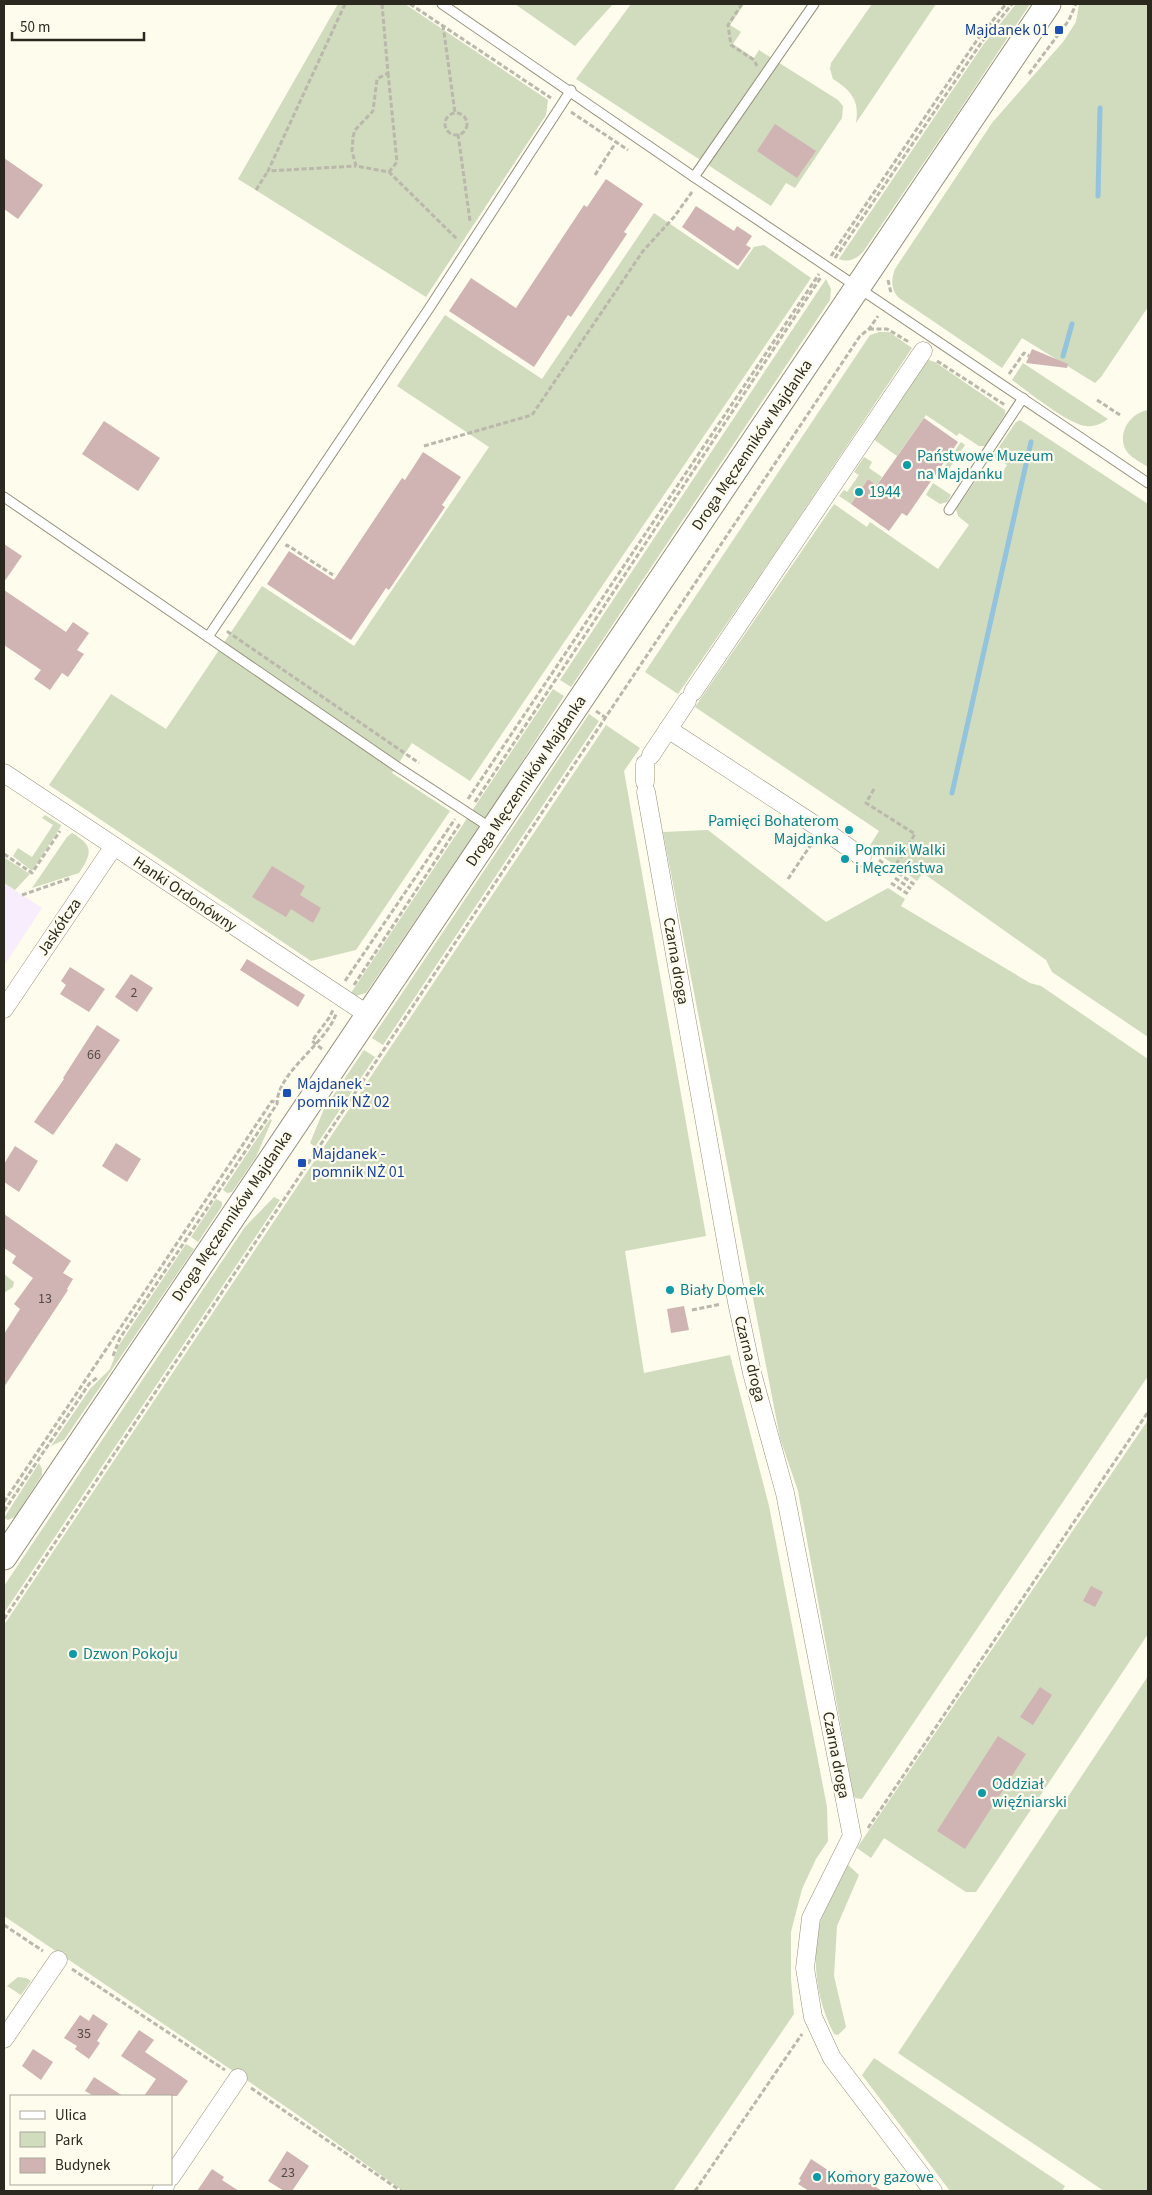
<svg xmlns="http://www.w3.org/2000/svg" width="1152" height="2195" font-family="'Source Sans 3',sans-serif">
  <rect width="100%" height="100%" fill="#fefced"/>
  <polygon fill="#f8edfc" points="4,883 42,908 4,966"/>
  <g fill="#d1dbbe">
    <polygon points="338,4 405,4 548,100 546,115 426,297 238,179"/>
    <polygon points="515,4 613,4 575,46"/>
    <polygon points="631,4 744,4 730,25 741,32 733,44 754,58 759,50 838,100 843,106 842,118 795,188 786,183 771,206 576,79"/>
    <path d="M 872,4 L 936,4 L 856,123 C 860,101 851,90 833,79 L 830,69 L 831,63 Z"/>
    <path d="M 1016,4 L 1030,4 L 957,114 L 863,252 C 856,259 849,263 839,259 L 983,45 Z"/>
    <path d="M 1079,4 L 1148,4 L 1148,307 L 1101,377 L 1095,383 L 1022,338 L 1002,368 L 899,298 C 891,290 891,279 895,269 L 992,123 L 1063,42 L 1076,22 Z"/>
    <polygon points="654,213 738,270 754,247 764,245 811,278 470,781 412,743 392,773 450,811 356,950 311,961 49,785 111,694 166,729 262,586 354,646 489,447 397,386 445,315 542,379"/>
    <polygon points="826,279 831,289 830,300 571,687 560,680"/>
    <polygon points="879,332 889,332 912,348 776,552 678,694 645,672 870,335"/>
    <polygon points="926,359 935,362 1005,410 1005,414 985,446 979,446 959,433 957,436 926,415 897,456 873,439"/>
    <path d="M 1023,363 L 1108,419 C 1101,424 1094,427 1086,426 C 1068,424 1029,392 1012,380 Z"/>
    <path d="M 1148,410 L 1148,467 C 1142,463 1132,458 1128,453 C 1115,436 1129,413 1148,410 Z"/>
    <polygon points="1020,420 1148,504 1148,1037 1052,972 1046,960 923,873 917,881 869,847 879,831 695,707 834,504 867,527 870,522 938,569 969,525 958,516 956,509 983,470 998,480 1007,465 993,456 1016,422"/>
    <polygon points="961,442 965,445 941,481 937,477"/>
    <polygon points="864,457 872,462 869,468 882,477 877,485 868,479 851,504 839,496 844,490 847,492 859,475 854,472"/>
    <polygon points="933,483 951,495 947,502 940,504 926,495"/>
    <polygon points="553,689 564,696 505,788 366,993 356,996 351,993"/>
    <polygon points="589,714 599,721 383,1045 372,1038"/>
    <polygon points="606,725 640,748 624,771 706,1236 625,1251 644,1373 730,1355 769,1506 827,1807 828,1841 816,1859 802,1889 791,1932 791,1979 794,2014 673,2191 403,2191 295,2113 4,1916 4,1625"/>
    <polygon points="45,815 61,825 60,828 32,871 13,856 18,848 32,857 53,825 42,818"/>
    <polygon points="708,830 826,922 888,888 905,899 901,906 1030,983 1041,986 1148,1059 1148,1376 862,1799 855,1798 853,1793 798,1491 780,1438 663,832"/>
    <path d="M 72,833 C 94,846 92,853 79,873 L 32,888 L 67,837 Z"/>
    <polygon points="5,858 30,874 15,890 4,883"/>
    <polygon points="364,1050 375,1057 315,1147 310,1143 324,1109"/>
    <polygon points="270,1119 272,1120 256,1157 232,1192 227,1193 223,1190"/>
    <polygon points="274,1197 280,1200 4,1613 4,1586 245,1227"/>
    <polygon points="216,1199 222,1202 222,1206 198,1242 191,1237"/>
    <polygon points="186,1244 194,1249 64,1440 51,1446 90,1389 110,1369 119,1345"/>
    <polygon points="4,1274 14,1282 13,1287 4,1293"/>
    <polygon points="1148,1420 1148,1634 976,1892 966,1892 884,1838 871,1858 857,1848"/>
    <polygon points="39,1463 42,1469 42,1475 15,1517 8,1520 4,1518"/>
    <polygon points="1148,1676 1148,2191 1104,2191 898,2053"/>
    <path d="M 847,1864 L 859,1875 L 837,1926 L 834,1976 L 846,2027 L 838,2035 L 834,2034 C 812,1992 809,1938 830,1895 C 835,1884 841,1874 847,1864 Z"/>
    <polygon points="18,1977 26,1978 31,1981 21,1995 7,1986"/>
    <polygon points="874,2058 1065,2186 1062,2191 950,2191 862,2075"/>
  </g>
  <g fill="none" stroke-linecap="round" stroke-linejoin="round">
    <g stroke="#93c3dd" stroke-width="5">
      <polyline points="1098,196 1100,108"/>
      <polyline points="1063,356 1072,324"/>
      <polyline points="952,793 1031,442"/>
    </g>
  </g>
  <g fill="#d0b4b3">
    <polygon points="775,124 816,151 797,178 757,151"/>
    <polygon points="4,158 43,185 18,219 4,209"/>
    <polygon points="606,179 643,204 624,232 627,234 571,317 568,315 534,367 449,311 471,278 516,308 584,205 587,207"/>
    <polygon points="696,206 734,231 737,226 752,236 746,245 751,248 738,266 682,227"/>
    <polygon points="1032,349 1068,364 1067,368 1026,363"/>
    <polygon points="924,418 958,442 907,516 902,513 889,531 851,504 868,479 877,485"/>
    <polygon points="104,421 160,458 138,491 82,454"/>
    <polygon points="423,452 461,477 442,505 445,507 389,590 386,588 351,640 267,584 289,551 334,580 402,478 405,480"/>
    <polygon points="4,544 22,556 4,582"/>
    <polygon points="4,590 66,632 73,622 89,633 77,650 84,654 68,677 62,673 50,690 34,679 41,670 4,645"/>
    <polygon points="272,866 305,886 300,895 321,908 313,923 291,909 286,917 252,897"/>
    <polygon points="247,959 305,995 298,1007 240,970"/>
    <polygon points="70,967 105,989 89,1012 60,994 66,985 61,981"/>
    <polygon points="131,974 153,988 137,1012 115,997"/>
    <polygon points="97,1025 120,1040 53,1135 34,1122 64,1079 63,1078"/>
    <polygon points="116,1143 141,1159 127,1182 102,1166"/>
    <polygon points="15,1146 38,1161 19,1192 4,1182 4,1164"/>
    <polygon points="4,1214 71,1261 63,1273 73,1279 67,1289 68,1290 4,1387 4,1334 20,1309 14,1304 33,1278 12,1263 16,1256 4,1248"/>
    <polygon points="684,1306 689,1330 671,1333 667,1309"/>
    <polygon points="1091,1586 1103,1592 1095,1607 1083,1601"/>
    <polygon points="1040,1687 1052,1695 1033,1725 1020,1717"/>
    <polygon points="998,1736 1026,1754 965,1849 937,1831"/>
    <polygon points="93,2014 108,2024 97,2041 100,2043 89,2059 75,2049 77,2046 64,2038 80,2015 89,2021"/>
    <polygon points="139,2030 154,2040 145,2052 188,2081 177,2096 144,2096 156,2079 121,2056"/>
    <polygon points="33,2049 53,2062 41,2080 22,2066"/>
    <polygon points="94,2077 103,2083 123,2096 94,2096 85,2091"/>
    <polygon points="287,2151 309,2166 292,2191 284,2191 268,2181"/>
    <polygon points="811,2159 843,2180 850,2170 882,2191 809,2191 798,2184 801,2180 799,2179"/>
    <polygon points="212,2169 224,2177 222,2180 239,2191 197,2191"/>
  </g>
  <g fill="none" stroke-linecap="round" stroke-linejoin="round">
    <defs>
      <g id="lane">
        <polyline points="442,4 694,177 1148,483"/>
        <polyline points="694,177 814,4"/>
        <polyline points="4,497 208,637 430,307 571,90"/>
        <polyline points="949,510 1023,398"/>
        <polyline points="208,637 396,766 491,828"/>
      </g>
      <g id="street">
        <polyline points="693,692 923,351"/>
        <polyline points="668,729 821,829"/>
        <polyline points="651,755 687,701"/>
        <polyline points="4,773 367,1014"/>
        <polyline points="645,782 645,764"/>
        <polyline points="646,792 737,1302 752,1373 785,1493 852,1836 811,1918 805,1968 813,2017 832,2058 933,2191"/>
        <polyline points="828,833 862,857"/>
        <polyline points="4,1009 114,846"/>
        <polyline points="4,2039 58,1960"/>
        <polyline points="171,2177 238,2078"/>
        <polyline points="161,2191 166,2184"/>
      </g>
      <polyline id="secondary" points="4,1557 1048,4"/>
    </defs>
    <use href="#lane" stroke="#96917b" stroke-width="11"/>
    <use href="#street" stroke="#96917b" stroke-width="19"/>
    <use href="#secondary" stroke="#96917b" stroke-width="27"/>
    <g stroke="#bab8ab" stroke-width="3" stroke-dasharray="5 2.5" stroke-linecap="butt">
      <polyline points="345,4 268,171 356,166"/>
      <polyline points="382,4 388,73 377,79 373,111 355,130 353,137 352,151 356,166 389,172 458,240"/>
      <polyline points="410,4 551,98"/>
      <polyline points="742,4 728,25 731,45 754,60 757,66"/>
      <polyline points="443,25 455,113"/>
      <polyline points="388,73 397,162 389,172"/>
      <polyline points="1029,74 1069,20 1076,4"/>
      <polyline points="571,112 616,142"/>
      <circle cx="456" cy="124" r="11"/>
      <polyline points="458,134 470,221"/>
      <polyline points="595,175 616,142 628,150"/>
      <polyline points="256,190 268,171"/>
      <polyline points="831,256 977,40 1006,4"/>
      <polyline points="835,258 981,43 1012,4"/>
      <polyline points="888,280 891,293"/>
      <polyline points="869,329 887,329 909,342"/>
      <polyline points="937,361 1005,405"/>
      <polyline points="1009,374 1024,353 1029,356"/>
      <polyline points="1097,400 1120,415"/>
      <polyline points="424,446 532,415 643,251 674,217 692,192"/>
      <polyline points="286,547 287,545 333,575"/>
      <polyline points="229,631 228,632 419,763"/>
      <polyline points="596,711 606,718"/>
      <polyline points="874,789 866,803 915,834 895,866"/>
      <polyline points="468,799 819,274"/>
      <polyline points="475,802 821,277"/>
      <polyline points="4,854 32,873 60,831"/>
      <polyline points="879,860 889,867"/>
      <polyline points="876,865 886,872"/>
      <polyline points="872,870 882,877"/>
      <polyline points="898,873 915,885"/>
      <polyline points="895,878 911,889"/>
      <polyline points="788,879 812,843"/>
      <polyline points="891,883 908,894"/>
      <polyline points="22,895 71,878"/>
      <polyline points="345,981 455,819"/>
      <polyline points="354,985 461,822"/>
      <polyline points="322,1049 312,1041 329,1018 333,1010"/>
      <polyline points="692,1310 721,1304"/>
      <path d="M 113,1356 L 120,1338 L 277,1104 C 277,1072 326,1044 336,1014"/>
      <polyline points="4,1502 272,1101 278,1104"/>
      <polyline points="4,1511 89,1384 98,1377"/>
      <polyline points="4,1619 860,336 869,329 878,316"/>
      <polyline points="868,1828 1148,1412"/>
      <polyline points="4,1925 43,1951"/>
      <polyline points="72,1969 225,2070"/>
      <polyline points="251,2088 401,2191"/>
      <polyline points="695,2191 802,2034"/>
    </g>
    <use href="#lane" stroke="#fff" stroke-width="9"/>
    <use href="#street" stroke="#fff" stroke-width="18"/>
    <use href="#secondary" stroke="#fff" stroke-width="25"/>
  </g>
  <g fill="#1a4fb4" stroke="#fefced" stroke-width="2">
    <rect x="1054" y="25" width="10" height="10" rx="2.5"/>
    <rect x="282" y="1088" width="10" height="10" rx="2.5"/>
    <rect x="297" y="1158" width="10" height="10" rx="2.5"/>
  </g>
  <g fill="#0f9aa8" stroke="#fefced" stroke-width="2">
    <circle cx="907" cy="465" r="5"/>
    <circle cx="859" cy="492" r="5"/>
    <circle cx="849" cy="830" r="5"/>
    <circle cx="845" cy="859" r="5"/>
    <circle cx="670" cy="1290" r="5"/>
    <circle cx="73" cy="1654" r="5"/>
    <circle cx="982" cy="1793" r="5"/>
    <circle cx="817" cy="2177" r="5"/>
  </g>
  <g text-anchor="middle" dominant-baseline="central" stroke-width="4.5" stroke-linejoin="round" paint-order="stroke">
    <g font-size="14" fill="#544b44">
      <text x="134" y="993">2</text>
      <text x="94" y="1055">66</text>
      <text x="45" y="1299">13</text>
      <text x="84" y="2034">35</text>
      <text x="288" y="2173">23</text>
    </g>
    <g font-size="16" fill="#164399" stroke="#fefced" text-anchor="start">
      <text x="1049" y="30" text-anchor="end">Majdanek 01</text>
      <text x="297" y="1084">Majdanek -<tspan x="297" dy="18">pomnik NŻ 02</tspan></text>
      <text x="312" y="1154">Majdanek -<tspan x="312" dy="18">pomnik NŻ 01</tspan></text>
    </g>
    <g font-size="16" fill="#2a281f" stroke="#fefced">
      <text transform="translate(752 445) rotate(-56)">Droga Męczenników Majdanka</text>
      <text transform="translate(526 781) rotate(-56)">Droga Męczenników Majdanka</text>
      <text transform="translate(185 894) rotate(34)">Hanki Ordonówny</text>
      <text transform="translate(59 927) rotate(-56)">Jaskółcza</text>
      <text transform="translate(676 961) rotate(80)">Czarna droga</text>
      <text transform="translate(232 1216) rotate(-56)">Droga Męczenników Majdanka</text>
      <text transform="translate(750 1359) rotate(76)">Czarna droga</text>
      <text transform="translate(836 1755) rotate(79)">Czarna droga</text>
    </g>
    <g font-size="16" fill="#0d838f" stroke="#fefced" text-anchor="start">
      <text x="917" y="456">Państwowe Muzeum<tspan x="917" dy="18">na Majdanku</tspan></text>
      <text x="869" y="492">1944</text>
      <text x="839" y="821" text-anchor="end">Pamięci Bohaterom<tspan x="839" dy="18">Majdanka</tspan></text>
      <text x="855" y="850">Pomnik Walki<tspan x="855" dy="18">i Męczeństwa</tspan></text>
      <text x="680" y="1290">Biały Domek</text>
      <text x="83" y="1654">Dzwon Pokoju</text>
      <text x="992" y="1784">Oddział<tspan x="992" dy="18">więźniarski</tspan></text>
      <text x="827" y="2177">Komory gazowe</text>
    </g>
  </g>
  <rect width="1152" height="2195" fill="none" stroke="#2a281f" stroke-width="10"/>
  <rect x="10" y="2095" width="162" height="90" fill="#fefced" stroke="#a9a79b"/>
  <rect x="20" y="2111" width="25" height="8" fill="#ffffff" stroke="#a9a79b"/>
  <text x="55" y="2120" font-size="15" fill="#2a281f">Ulica</text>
  <rect x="20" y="2132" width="25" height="15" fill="#d1dbbe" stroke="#a9a79b"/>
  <text x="55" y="2145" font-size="15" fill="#2a281f">Park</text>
  <rect x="20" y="2158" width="25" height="15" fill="#d0b4b3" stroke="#a9a79b"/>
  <text x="55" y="2170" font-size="15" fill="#2a281f">Budynek</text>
  <path d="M12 32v8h132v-8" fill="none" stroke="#2a281f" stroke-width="2.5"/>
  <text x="20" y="32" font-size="15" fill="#2a281f" stroke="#fefced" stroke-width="4" paint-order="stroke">50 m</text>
</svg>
